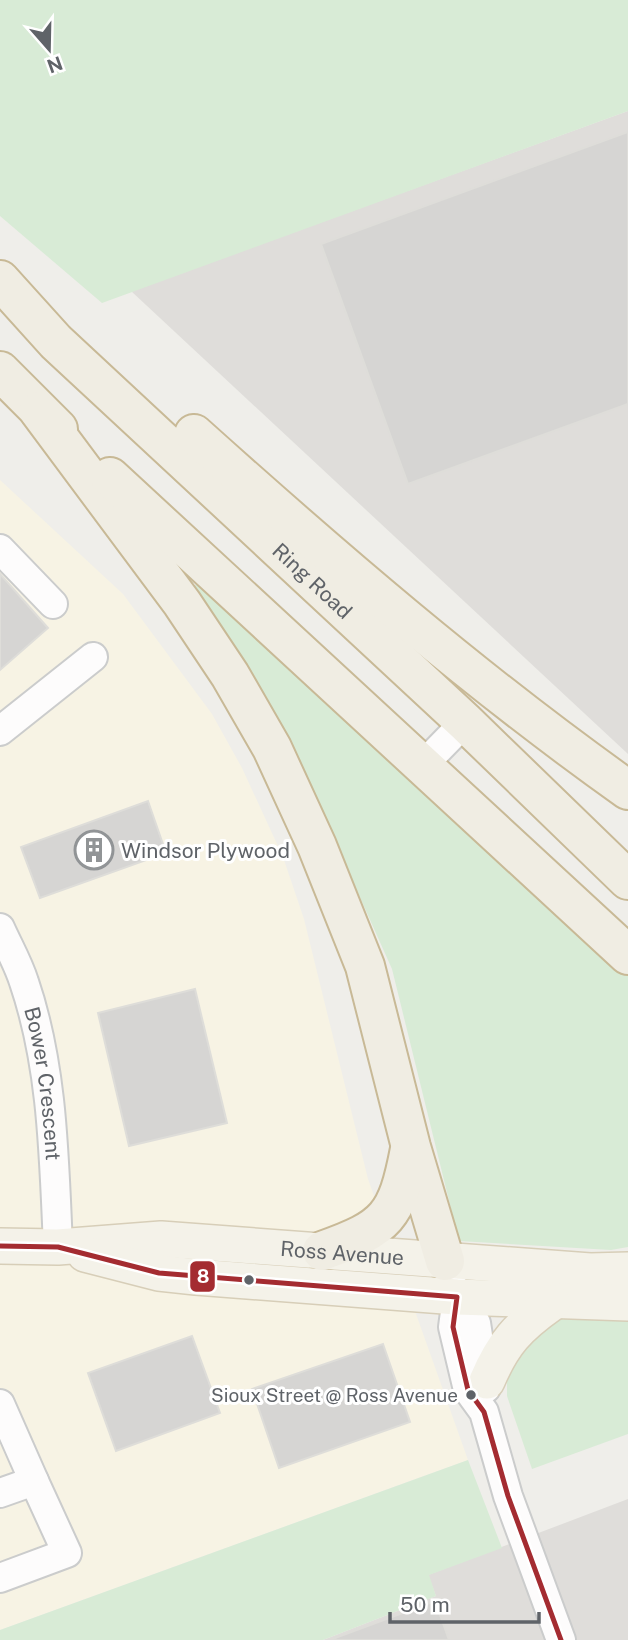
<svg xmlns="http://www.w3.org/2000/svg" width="628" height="1640" font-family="'Public Sans',sans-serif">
  <rect width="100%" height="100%" fill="#efeeea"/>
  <polygon fill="#f7f3e4" points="0,480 123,594 212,714 242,768 283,857 304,919 368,1179 468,1460 0,1630"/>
  <g fill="#dfddda">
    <polygon points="628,111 628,754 131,291"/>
    <polygon points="628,1499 628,1640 323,1640 436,1596 428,1575"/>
  </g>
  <g fill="#d8ebd6">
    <polygon points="0,0 628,0 628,111 102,303 0,216"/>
    <polygon points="202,581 628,974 628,1247 611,1250 459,1241 392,969 299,761 229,637 189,589"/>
    <polygon points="628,1317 628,1434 532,1469 507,1396 507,1361 547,1318"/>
    <polygon points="468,1460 502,1548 429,1575 436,1596 323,1640 0,1640 0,1630"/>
  </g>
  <g fill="#d6d5d3" stroke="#deddd9" stroke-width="2">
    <polygon points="628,132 628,404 408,484 321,244"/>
    <polygon points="0,574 48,628 0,670"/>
    <polygon points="148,801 166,853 40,898 21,847"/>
    <polygon points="195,989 227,1123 129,1146 98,1013"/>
    <polygon points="192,1336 220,1413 116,1451 88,1373"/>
    <polygon points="383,1344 410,1422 279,1468 252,1389"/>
    <polygon points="435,1601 449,1640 336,1640 335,1638"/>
  </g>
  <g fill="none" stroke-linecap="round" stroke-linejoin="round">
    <defs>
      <g id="minor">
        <polyline points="0,549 53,604"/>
        <polyline points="0,731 93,657"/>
        <polyline points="423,765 465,722"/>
        <path id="s1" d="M 0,928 C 8,946 18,963 24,982 C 53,1067 54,1158 58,1247"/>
        <polyline points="455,1289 476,1323 486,1388"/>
        <polyline points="457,1297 453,1327 468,1390 484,1412 508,1496 561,1640"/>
        <polyline points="0,1404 34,1481 0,1493"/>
        <polyline points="0,1578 67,1553 34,1481"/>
      </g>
      <g id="major">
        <path id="s2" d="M 0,1246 L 58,1247 L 161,1239 L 590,1271 L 628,1270"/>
        <polyline points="85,1254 159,1273 196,1277 457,1297 628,1303"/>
        <path d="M 487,1381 C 503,1343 518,1327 552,1303"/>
      </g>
      <g id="highway">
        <path id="s3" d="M 0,280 L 56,342 L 465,722 L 628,880"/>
        <polyline points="0,371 58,429"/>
        <polyline points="39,411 182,603 230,675 272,748 317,846 365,966 411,1147 445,1261"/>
        <path d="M 194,434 C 332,558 477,683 628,790"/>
        <polyline points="110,477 628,955"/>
        <path d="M 322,1251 C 387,1228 397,1217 410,1149"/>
      </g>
    </defs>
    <use href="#minor" stroke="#cbcccc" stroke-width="32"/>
    <use href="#major" stroke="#d7ceb8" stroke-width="38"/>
    <use href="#highway" stroke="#c8b996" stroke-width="42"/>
    <use href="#minor" stroke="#fdfcfc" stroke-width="28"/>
    <use href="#major" stroke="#f4f2e9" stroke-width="35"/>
    <use href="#highway" stroke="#f0ede3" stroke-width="38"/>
    <defs>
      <polyline id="bus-1" points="0,1246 58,1247 159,1273 457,1297 453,1327 468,1390 484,1412 508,1496 561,1640"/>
    </defs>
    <use href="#bus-1" stroke="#fff" stroke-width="10"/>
    <use href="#bus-1" stroke="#a42c31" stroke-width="5"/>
  </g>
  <defs>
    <symbol id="building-ring" viewBox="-11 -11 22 22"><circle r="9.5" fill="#fff" stroke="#919496" stroke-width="1.5"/><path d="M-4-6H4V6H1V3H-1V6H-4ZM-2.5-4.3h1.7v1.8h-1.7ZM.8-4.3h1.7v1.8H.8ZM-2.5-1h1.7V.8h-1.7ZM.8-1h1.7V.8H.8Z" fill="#919496"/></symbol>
  </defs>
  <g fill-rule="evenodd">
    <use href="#building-ring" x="72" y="828" width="44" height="44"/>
  </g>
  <g fill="#5f6368" stroke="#fff" stroke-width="2.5">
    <circle cx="249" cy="1280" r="6"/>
    <circle cx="471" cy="1395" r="6"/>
  </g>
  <g text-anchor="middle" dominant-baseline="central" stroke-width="6" stroke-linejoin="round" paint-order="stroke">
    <g font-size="19" fill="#5f6368" stroke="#fff" text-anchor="end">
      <text x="458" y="1395">Sioux Street @ Ross Avenue</text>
    </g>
    <g font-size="21" fill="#5f6368" stroke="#fff">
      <text stroke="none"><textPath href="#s3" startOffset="434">Ring Road</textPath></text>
      <text stroke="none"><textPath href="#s1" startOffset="163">Bower Crescent</textPath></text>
      <text stroke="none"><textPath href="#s2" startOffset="343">Ross Avenue</textPath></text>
    </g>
    <g font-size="21" fill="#5f6368" stroke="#fff" text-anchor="start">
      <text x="121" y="850">Windsor Plywood</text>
    </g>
  </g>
  <rect stroke="#fff" stroke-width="2.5" x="189" y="1260" width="27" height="33" rx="7" fill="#a42c31"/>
  <g font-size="19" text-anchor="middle" font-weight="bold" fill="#fff">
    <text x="203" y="1283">8</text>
  </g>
  <g transform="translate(49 49) rotate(160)" stroke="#ffffff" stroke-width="5" paint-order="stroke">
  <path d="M0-5L12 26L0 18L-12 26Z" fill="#5f6368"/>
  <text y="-10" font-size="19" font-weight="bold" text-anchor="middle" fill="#5f6368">N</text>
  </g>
  <path d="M390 1612v10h149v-10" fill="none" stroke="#5f6368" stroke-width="3.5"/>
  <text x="400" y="1612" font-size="21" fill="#5f6368" stroke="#ffffff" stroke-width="5" paint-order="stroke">50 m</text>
</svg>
